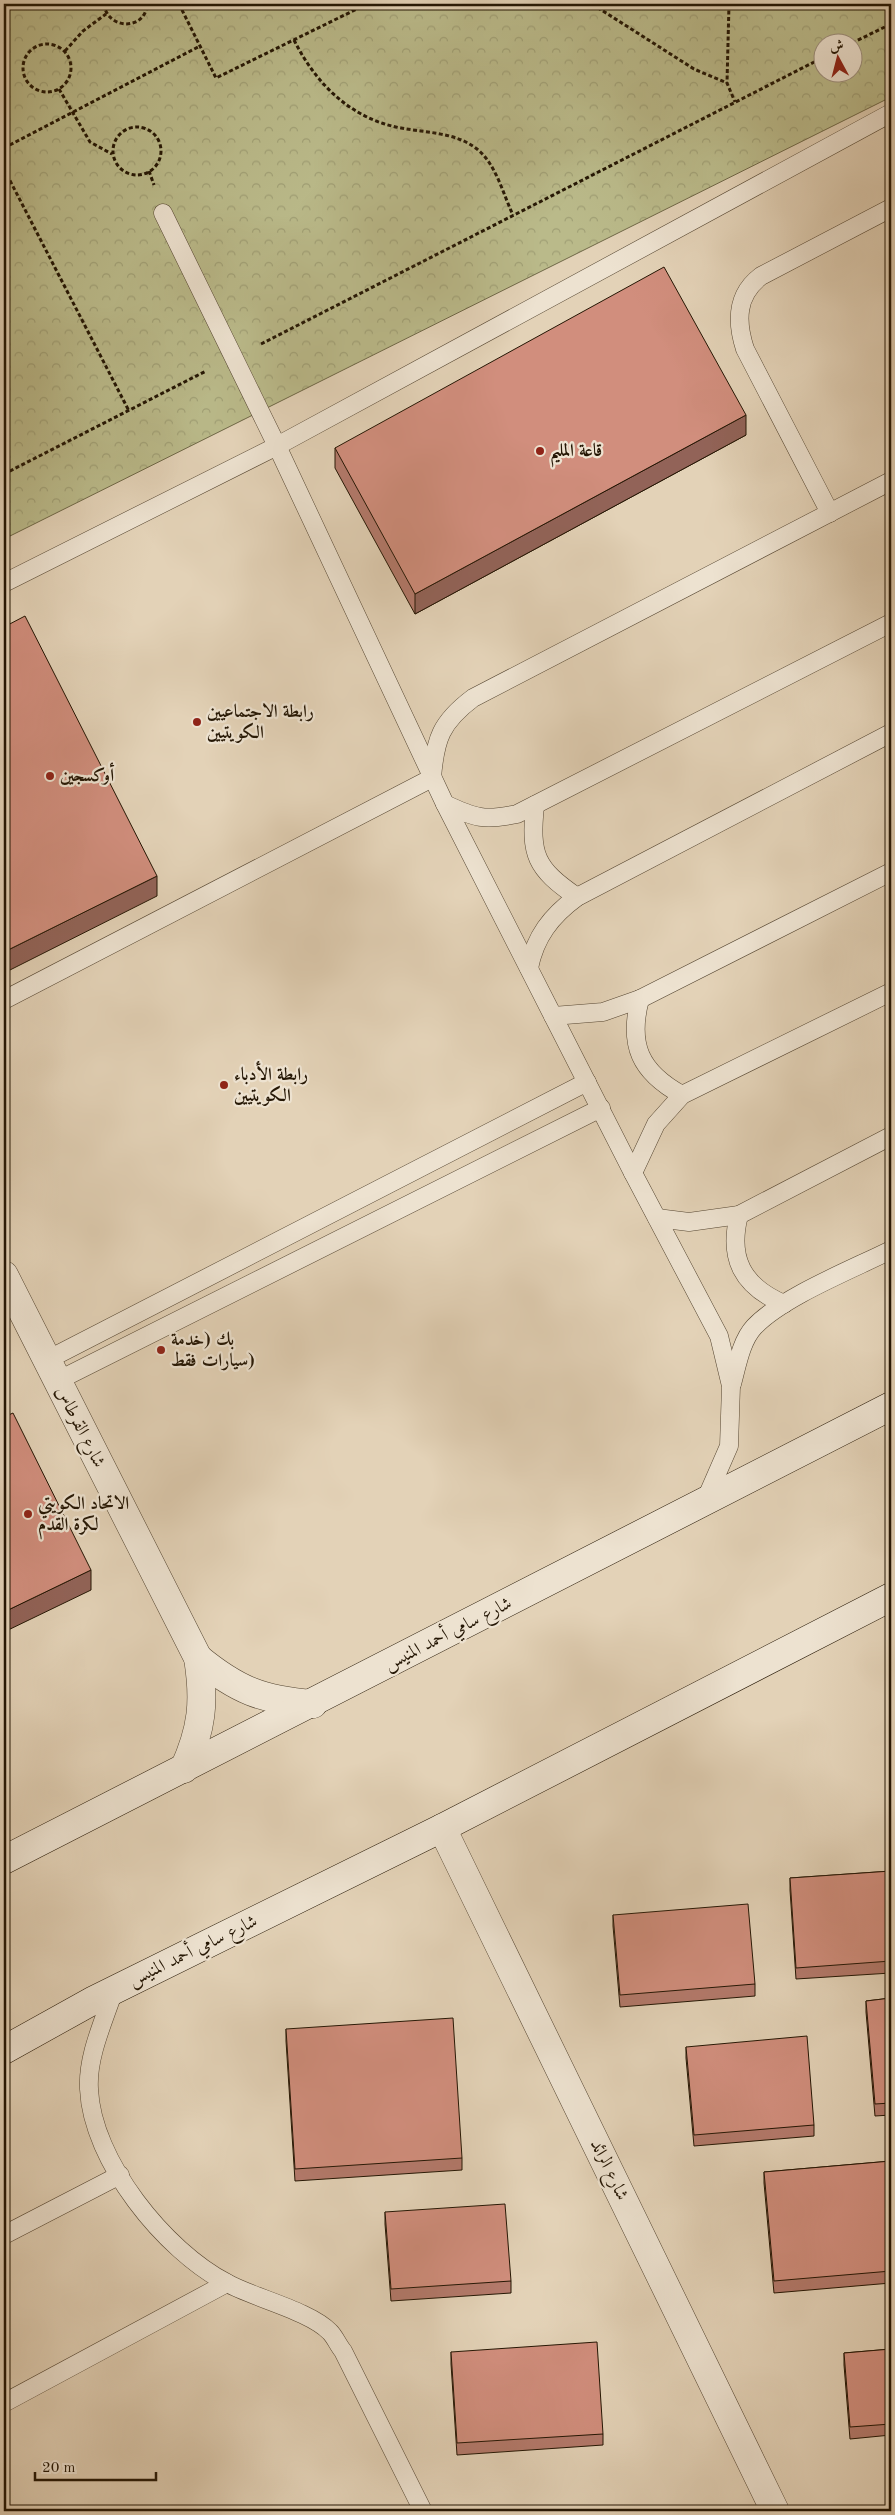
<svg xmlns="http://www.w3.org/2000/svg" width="895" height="2515" font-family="'Old Standard TT',Amiri,serif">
  <defs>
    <pattern id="park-crowns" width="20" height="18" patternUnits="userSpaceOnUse" patternTransform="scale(1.25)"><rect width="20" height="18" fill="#baba8a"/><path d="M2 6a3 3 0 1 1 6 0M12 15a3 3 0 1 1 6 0" fill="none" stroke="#a09f75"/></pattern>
  </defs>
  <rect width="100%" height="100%" fill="#e3d2b7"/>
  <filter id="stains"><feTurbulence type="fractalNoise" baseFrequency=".004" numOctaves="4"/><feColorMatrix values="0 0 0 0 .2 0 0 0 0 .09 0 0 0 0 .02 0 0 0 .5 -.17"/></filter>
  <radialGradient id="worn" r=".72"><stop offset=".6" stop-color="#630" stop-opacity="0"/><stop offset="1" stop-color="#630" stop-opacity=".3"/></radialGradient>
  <path fill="url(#park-crowns)" stroke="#6f6847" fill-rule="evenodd" d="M 4,4 L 891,4 L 891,97 L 4,539 ZM 822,42 L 852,42 L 852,72 L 822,72 Z"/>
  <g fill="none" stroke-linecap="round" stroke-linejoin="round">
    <defs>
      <g id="service">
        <polyline points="163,213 277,446 445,804 633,1173 719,1336 731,1386 729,1446 705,1501"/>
        <path d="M 830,513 L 745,349 C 736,321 736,295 761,276 L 891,208"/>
        <polyline points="4,583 277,446 891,113"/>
        <path d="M 445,804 C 475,818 484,821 517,814 L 891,623"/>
        <path d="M 535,805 C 530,855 535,868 577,897"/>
        <path d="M 529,968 C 535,937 551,916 577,897 L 891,733"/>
        <path d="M 640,999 C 628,1045 640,1072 682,1095"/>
        <path d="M 4,1000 L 432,778 C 435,739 441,722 473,698 L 891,481"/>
        <polyline points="553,1016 603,1012 640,999 891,872"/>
        <polyline points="633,1173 656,1124 682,1095 891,992"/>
        <path d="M 739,1215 C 728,1258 742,1286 784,1304"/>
        <polyline points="657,1218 689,1222 739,1215 891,1136"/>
        <polyline points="47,1360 587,1082"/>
        <polyline points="57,1381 601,1108"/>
        <path d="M 732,1384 C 737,1366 741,1341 754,1327 C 782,1297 853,1269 891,1250"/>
        <path d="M 114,1990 C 104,2021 87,2056 89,2089 C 92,2161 165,2251 227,2283 C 254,2298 310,2311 330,2332 C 335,2337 338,2345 343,2351 L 423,2511"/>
        <polyline points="4,2235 120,2175"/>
        <polyline points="4,2403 227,2283"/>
      </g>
      <g id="minor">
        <path d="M 4,1275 L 198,1658 C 205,1702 202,1729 184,1769"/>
        <path d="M 198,1658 C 237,1690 262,1700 313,1704"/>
        <polyline points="442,1828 775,2511"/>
      </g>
      <g id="secondary">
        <polyline points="4,1860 891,1406"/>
        <polyline points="4,2050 94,2000 442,1828 891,1597"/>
      </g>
    </defs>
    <use href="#service" stroke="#544531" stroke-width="19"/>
    <use href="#minor" stroke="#544531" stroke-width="29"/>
    <use href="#secondary" stroke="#241604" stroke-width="29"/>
    <g stroke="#241604" stroke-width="3" stroke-dasharray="4 2.5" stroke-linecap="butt">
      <path d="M 104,4 C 107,30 146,31 147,4"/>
      <polyline points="179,4 216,78 367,4"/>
      <polyline points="592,4 694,69 727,83"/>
      <polyline points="729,4 727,83 735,102"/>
      <path d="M 294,40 C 316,84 351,119 401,128 C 427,133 455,132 477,149 C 496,164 503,194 513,215"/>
      <polyline points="852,43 891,24"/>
      <circle cx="47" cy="68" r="24"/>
      <polyline points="65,51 83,31 106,14"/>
      <polyline points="59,89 90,142 112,154"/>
      <circle cx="137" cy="151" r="24"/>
      <polyline points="4,148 200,46"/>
      <polyline points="4,169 129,411"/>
      <polyline points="149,171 154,185"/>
      <polyline points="261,344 822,58"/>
      <polyline points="4,474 206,371"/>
    </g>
    <use href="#service" stroke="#ede2d0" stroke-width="18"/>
    <use href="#minor" stroke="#ede2d0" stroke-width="28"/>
    <use href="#secondary" stroke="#ede2d0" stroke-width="28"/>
  </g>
  <g fill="#b47a6c" stroke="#241604">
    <polygon points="746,435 415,614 335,468 335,448"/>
    <polygon points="891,1871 891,1973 796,1979 790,1890 790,1878"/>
    <polygon points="613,1915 755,1984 755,1996 620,2007 613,1926"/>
    <polygon points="891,1998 891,2115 875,2116 866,2012 866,2001"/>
    <polygon points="286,2029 462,2158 462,2170 295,2181 286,2041"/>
    <polygon points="686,2047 814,2125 814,2136 694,2146 686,2058"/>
    <polygon points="891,2161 891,2283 774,2293 764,2183 764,2172"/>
    <polygon points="385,2212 511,2281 511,2293 391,2301 385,2224"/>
    <polygon points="891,2349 891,2435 850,2439 844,2365 844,2353"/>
    <polygon points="451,2352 603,2434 603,2445 457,2455 451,2364"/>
  </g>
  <g fill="#926358" stroke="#241604">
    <polygon points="746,415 746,435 415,614 415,594"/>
    <polygon points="157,876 157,896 4,973 4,952"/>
    <polygon points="91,1570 91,1590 4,1632 4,1612"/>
  </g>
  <g fill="#d18e7d" stroke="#241604">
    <polygon points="664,267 746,415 415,594 335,448"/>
    <polygon points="25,616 157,876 4,952 4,627"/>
    <polygon points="13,1413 91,1570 4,1612 4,1417"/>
    <polygon points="891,1871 891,1961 796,1968 790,1878"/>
    <polygon points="748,1904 755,1984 620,1995 613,1915"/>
    <polygon points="891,1998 891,2103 875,2104 866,2001"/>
    <polygon points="453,2018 462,2158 295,2169 286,2029"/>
    <polygon points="807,2036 814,2125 694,2135 686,2047"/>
    <polygon points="891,2161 891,2271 774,2281 764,2172"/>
    <polygon points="505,2204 511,2281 391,2289 385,2212"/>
    <polygon points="597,2342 603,2434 457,2443 451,2352"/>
    <polygon points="891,2349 891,2424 850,2427 844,2353"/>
  </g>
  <g fill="#8f2418" stroke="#ede2d0" stroke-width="2">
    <circle cx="540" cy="451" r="5"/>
    <circle cx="197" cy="722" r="5"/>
    <circle cx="50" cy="776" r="5"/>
    <circle cx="224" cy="1085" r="5"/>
    <circle cx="161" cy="1350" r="5"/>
    <circle cx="28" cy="1514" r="5"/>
  </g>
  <g text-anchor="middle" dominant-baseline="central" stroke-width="4.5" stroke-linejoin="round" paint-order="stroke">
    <g font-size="18" font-weight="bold" fill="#241604" stroke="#ede2d0" text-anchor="start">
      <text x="550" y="451">قاعة المليم</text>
      <text x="207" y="712">رابطة الاجتماعيين<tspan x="207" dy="21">الكويتيين</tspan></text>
      <text x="60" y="776">أوكسجين</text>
      <text x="234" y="1075">رابطة الأدباء<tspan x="234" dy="21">الكويتيين</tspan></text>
      <text x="171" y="1340">بك (خدمة<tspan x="171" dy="21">سيارات فقط)</tspan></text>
      <text x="38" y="1504">الاتحاد الكويتي<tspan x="38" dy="21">لكرة القدم</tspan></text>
    </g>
    <g font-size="18" fill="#241604" stroke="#ede2d0">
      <text transform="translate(80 1427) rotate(63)">شارع القرطاس</text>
      <text transform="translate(448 1634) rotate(-27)">شارع سامي أحمد المنيس</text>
      <text transform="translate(193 1951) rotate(-26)">شارع سامي أحمد المنيس</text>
      <text transform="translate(609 2170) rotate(64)">شارع الرائد</text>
    </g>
  </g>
  <rect width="895" height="2515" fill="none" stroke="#e3d2b7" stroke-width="20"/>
  <rect x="5" y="5" width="885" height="2505" fill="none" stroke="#241604" stroke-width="2.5"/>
  <rect x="10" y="10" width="875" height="2495" fill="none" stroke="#241604"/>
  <g transform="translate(838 58) rotate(353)"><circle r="24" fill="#ede2d0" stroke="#9d907e"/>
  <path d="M0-4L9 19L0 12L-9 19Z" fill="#8f2418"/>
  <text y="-8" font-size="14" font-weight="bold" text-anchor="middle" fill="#241604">ش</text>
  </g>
  <path d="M35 2472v8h121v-8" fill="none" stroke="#241604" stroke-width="2.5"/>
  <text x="42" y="2472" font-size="15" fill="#241604" stroke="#ede2d0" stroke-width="4" paint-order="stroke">20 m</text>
  <rect width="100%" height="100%" filter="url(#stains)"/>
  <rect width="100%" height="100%" fill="url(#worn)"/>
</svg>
